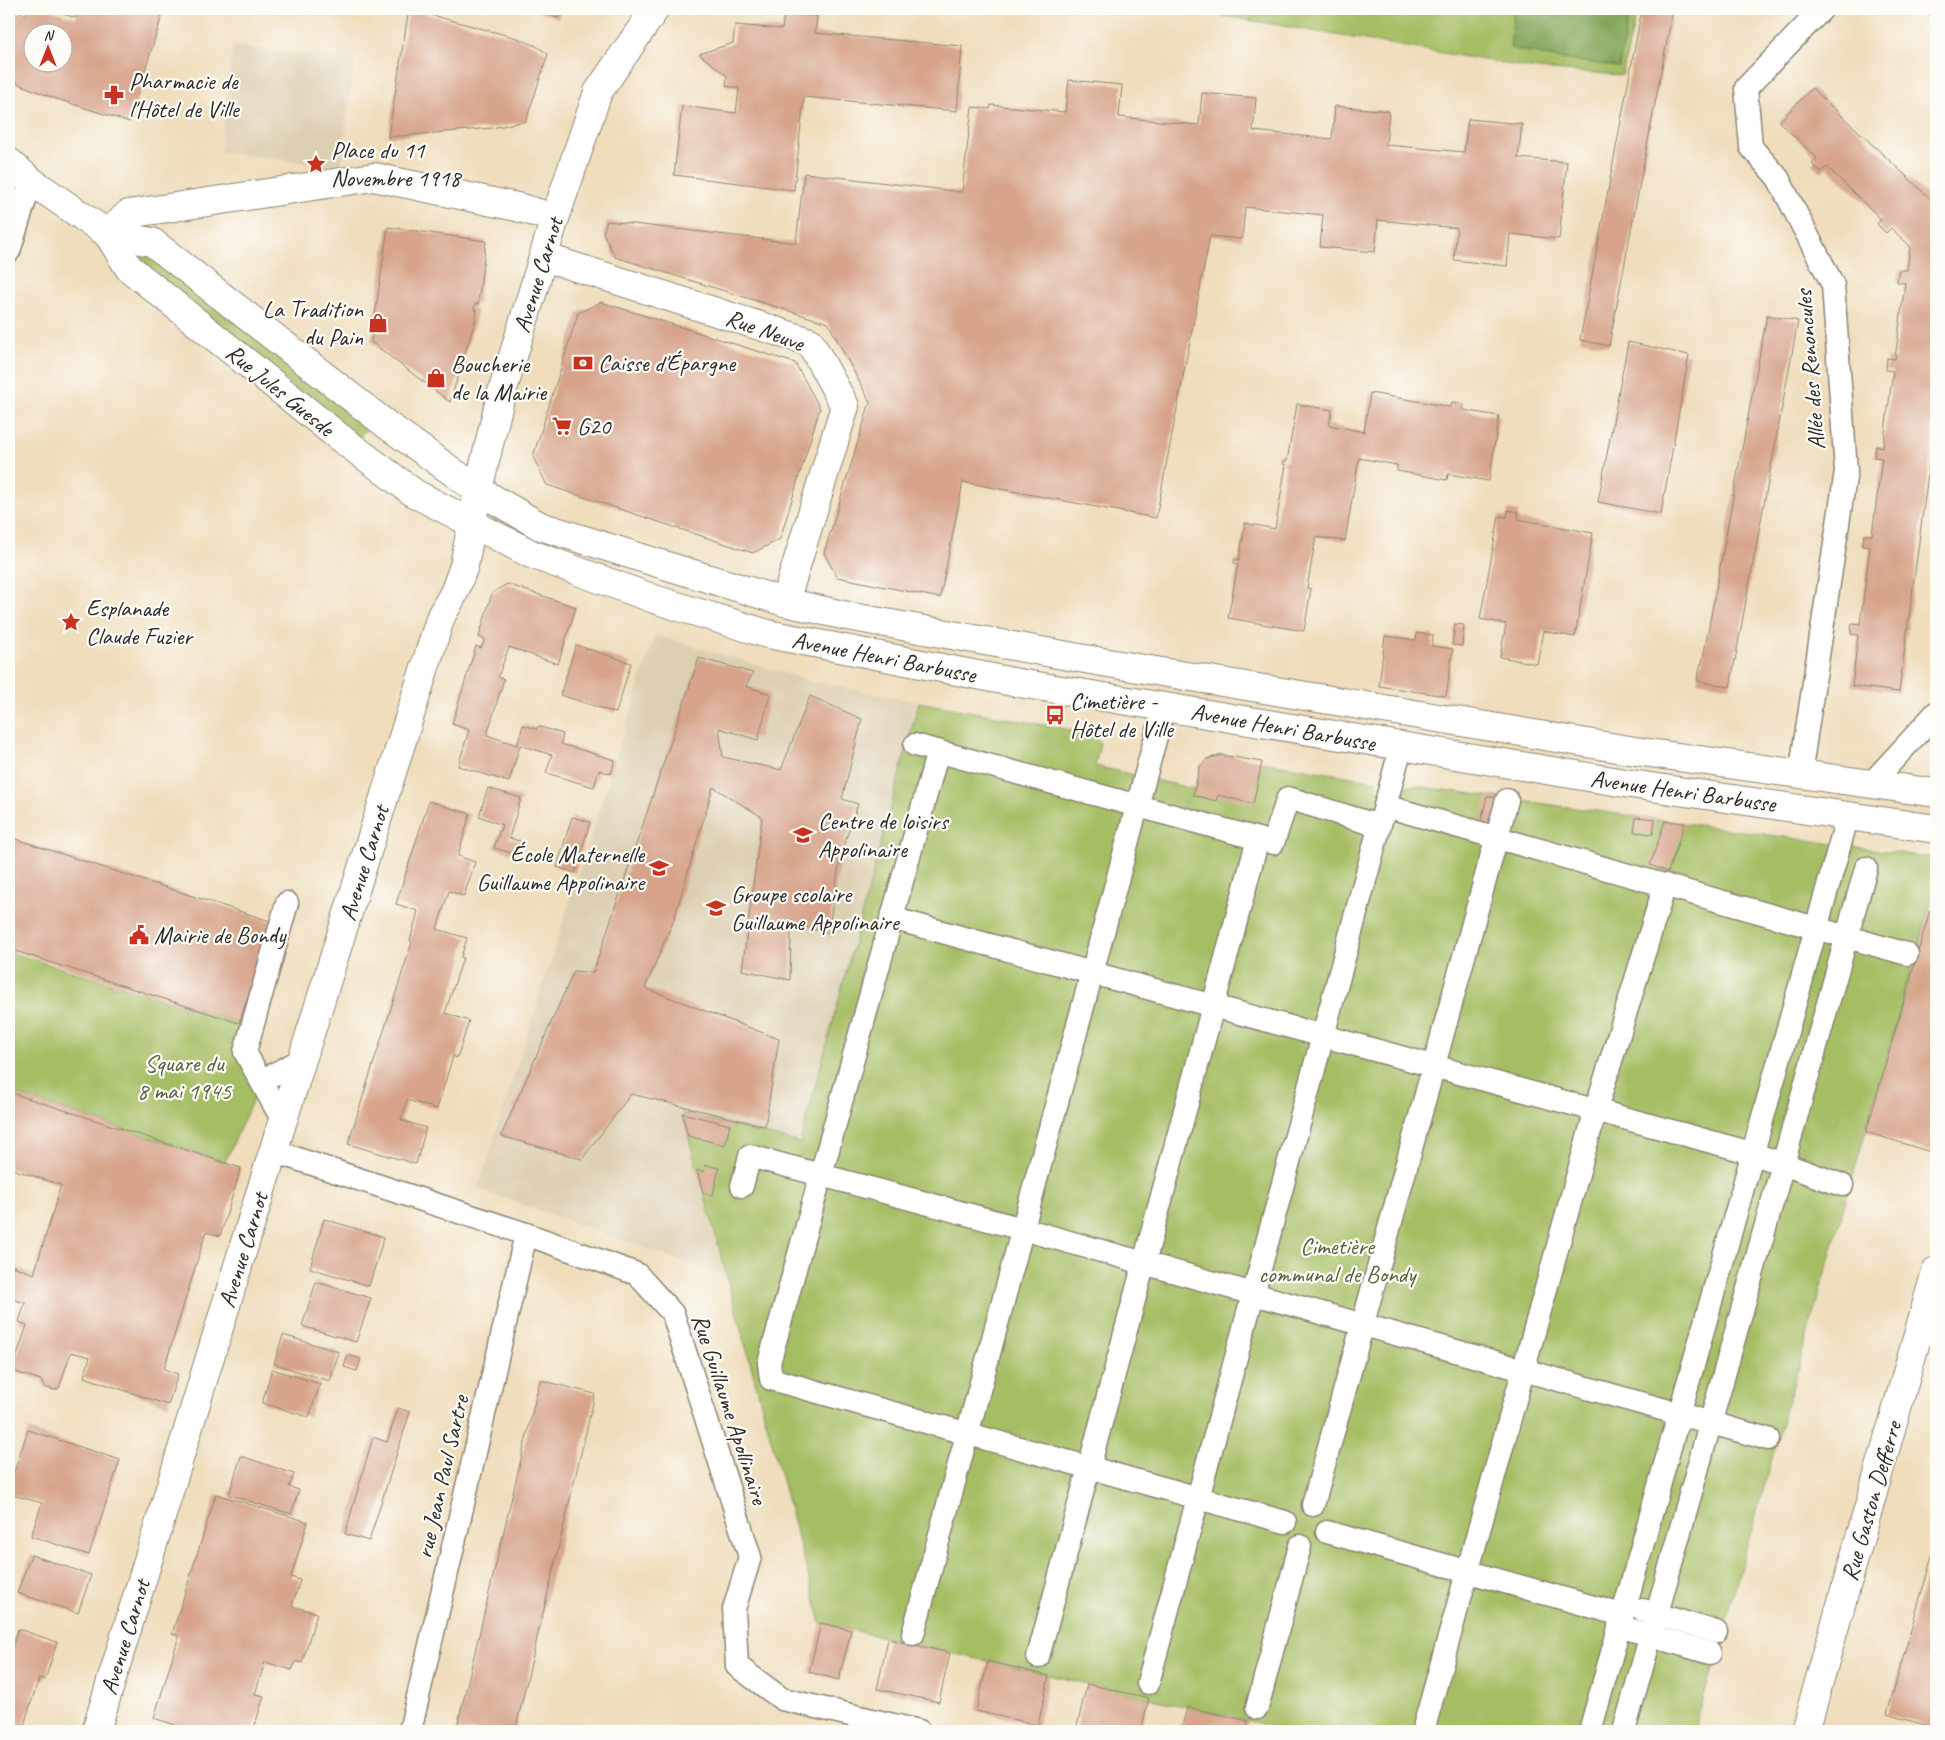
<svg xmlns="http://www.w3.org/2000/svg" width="1945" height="1740" font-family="Caveat,sans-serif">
  <rect width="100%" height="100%" fill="#fdfcf7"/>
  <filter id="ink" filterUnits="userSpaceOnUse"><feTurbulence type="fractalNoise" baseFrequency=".02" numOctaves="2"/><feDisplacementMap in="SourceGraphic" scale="10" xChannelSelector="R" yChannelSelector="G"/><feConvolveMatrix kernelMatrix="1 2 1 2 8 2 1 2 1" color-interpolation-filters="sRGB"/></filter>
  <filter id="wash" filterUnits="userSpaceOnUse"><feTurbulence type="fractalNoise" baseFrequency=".0096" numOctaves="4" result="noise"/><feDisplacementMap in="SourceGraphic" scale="20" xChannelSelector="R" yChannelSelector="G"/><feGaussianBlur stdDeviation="1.12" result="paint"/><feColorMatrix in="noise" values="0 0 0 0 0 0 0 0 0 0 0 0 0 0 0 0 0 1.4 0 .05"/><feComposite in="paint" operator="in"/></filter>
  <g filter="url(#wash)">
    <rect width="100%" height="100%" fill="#efddbb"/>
    <g fill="#ddcfb1">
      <polygon points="233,46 354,61 341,167 220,152"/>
      <polygon points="655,635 814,682 919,702 800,1143 682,1114 724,1276 478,1189"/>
    </g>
    <g fill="#a5be64" stroke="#687448">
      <polygon points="1183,9 1637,9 1622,75 1537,69"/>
      <polygon points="139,253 145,253 368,427 359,438 137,264 136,256"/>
      <path d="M 919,702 L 1093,734 L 1100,743 L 1095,766 L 1194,789 C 1200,771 1200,759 1221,755 L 1376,781 L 1377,791 L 1399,795 L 1402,794 L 1408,785 L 1936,858 L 1936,885 L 1694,1731 L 1292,1731 L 821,1623 L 682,1113 L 800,1143 Z"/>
      <polygon points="9,952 239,1023 261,1081 225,1162 9,1092"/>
    </g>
    <polygon fill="#84a55a" stroke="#586842" points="1514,9 1630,9 1619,67 1555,58 1510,48"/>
    <g id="blocks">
      <g fill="#d7a48b" fill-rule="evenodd">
        <path d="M 9,9 L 17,9 L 25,15 L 31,9 L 47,9 L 76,18 L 79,9 L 164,9 L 129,122 L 51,97 L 9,80 ZM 32,32 L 62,32 L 62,62 L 32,62 Z"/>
        <polygon points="409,9 517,38 536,46 548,54 526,121 492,128 388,137"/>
        <polygon points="530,9 562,9 558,18"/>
        <polygon points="1642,9 1673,9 1609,346 1580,340"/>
        <polygon points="1924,9 1936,9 1936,21"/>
        <polygon points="784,13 817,16 815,33 962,46 957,111 804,97 794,190 674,175 682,106 736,113 739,88 726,86 727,76 699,54 733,43 735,25 782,29"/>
        <polygon points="1069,80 1122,85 1119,117 1199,125 1202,93 1256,98 1253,131 1332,139 1335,106 1389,111 1386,145 1464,152 1468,119 1522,124 1518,158 1567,162 1559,239 1510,234 1507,266 1454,260 1457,228 1378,220 1375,252 1320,247 1323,215 1245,207 1242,239 1210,236 1156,518 963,482 940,598 837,577 824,553 870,402 828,323 615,257 603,233 607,221 796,243 804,173 962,192 972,107 990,109 991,105 1065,112"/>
        <polygon points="1812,88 1936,204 1936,414 1899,692 1852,686 1858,635 1851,634 1852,623 1860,624 1870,547 1862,546 1864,535 1872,535 1882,458 1874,457 1876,446 1883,447 1893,371 1886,370 1887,358 1895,359 1905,283 1897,282 1899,270 1907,270 1910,246 1891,228 1886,233 1877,224 1881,219 1827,167 1821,172 1812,164 1817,158 1779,122"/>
        <polygon points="388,227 486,241 478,304 475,304 474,310 477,310 475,321 450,402 371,342"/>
        <polygon points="601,302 795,363 820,408 780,539 753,553 547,485 533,457 578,313"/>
        <polygon points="1767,315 1798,321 1730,687 1697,681 1701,663 1702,664"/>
        <polygon points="1628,342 1689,355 1661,514 1598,502"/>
        <polygon points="1370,393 1451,407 1452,402 1463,404 1463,410 1499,416 1489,481 1448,474 1447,480 1397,471 1397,465 1359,458 1345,541 1316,537 1307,588 1311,589 1304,631 1228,618 1238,564 1234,563 1234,560 1239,560 1245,523 1275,529 1286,465 1283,464 1284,461 1287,461 1297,404 1332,410 1329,425 1364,432"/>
        <polygon points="1508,510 1518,512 1518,519 1593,533 1575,637 1543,631 1537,664 1500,657 1506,624 1480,619 1499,516 1507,517"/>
        <polygon points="507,584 576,607 558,664 509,647 498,677 504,679 487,735 517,745 523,725 537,729 538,726 563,734 561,744 615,760 611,774 599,770 594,787 546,773 552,755 520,745 509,782 458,766 469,730 452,724 476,646 481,648 485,639 479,637 492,593"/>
        <polygon points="1455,624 1464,625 1462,646 1452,645"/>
        <polygon points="1417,633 1433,635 1432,646 1453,649 1446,696 1379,686 1385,636 1416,640"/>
        <polygon points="576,645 631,663 616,713 560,695"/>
        <polygon points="699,658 753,673 746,686 770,694 758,740 719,728 723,757 781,770 810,696 862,719 842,799 858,804 841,853 828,933 791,923 790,980 742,970 762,817 713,787 674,919 645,988 779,1039 765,1126 631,1094 582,1159 501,1136 574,971 593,973"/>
        <polygon points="1221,755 1262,762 1253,804 1218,795 1216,801 1193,795 1200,766 1207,759"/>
        <polygon points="488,788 521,798 509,838 523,842 519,855 494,848 502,825 479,816"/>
        <polygon points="1487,796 1499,798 1492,829 1480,826"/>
        <polygon points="429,801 470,814 458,856 475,862 464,896 449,891 437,929 467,938 461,957 463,958 445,1013 469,1021 457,1058 453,1056 437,1109 407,1100 401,1120 426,1128 416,1164 348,1144 412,942 410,941 418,911 396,904"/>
        <polygon points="572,817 590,822 575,873 557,867"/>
        <polygon points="1636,817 1655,819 1653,834 1634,832"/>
        <polygon points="1665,821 1685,823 1668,872 1650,865"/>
        <polygon points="9,837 273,922 239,1023 9,949"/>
        <polygon points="1930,910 1936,912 1936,1145 1934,1153 1866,1132"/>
        <polygon points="9,1092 241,1168 220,1236 206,1232 164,1369 178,1374 168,1405 84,1377 90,1357 71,1352 59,1388 55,1390 44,1387 41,1380 12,1371 27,1325 19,1322 25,1303 9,1298 9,1279 13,1266 34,1274 61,1185 9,1168"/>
        <polygon points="682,1113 730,1125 725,1145 688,1136"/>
        <polygon points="705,1165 719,1168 713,1195 703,1193 697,1170 704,1172"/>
        <polygon points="324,1219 384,1237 369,1286 310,1268"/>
        <polygon points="316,1282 371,1298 356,1342 302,1326"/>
        <polygon points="283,1335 339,1352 330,1381 274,1364"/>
        <polygon points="348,1355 361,1359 357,1371 344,1367"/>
        <polygon points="272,1369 320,1384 309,1417 262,1403"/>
        <polygon points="540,1380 595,1394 515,1731 456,1731"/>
        <polygon points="398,1408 410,1412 369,1541 345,1534 373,1437 387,1442"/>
        <polygon points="28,1430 120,1460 89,1555 31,1536 42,1503 9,1494 9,1487"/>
        <polygon points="241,1456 294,1474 289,1487 299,1490 291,1514 229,1495"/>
        <polygon points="216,1494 308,1522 291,1577 300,1580 292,1606 317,1613 302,1663 296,1661 292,1670 265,1662 255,1694 264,1696 253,1731 173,1731 175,1725 154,1718 179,1636 172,1634"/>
        <polygon points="1936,1542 1936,1728 1887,1714"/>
        <polygon points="31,1555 91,1575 78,1613 17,1593"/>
        <polygon points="821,1623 851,1630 839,1680 809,1672"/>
        <polygon points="18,1629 57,1642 45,1680 39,1678 22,1731 9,1731 9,1657"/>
        <polygon points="888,1639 950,1653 939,1702 877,1689"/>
        <polygon points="988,1661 1049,1676 1038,1725 976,1711"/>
        <polygon points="1087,1684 1149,1698 1141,1731 1076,1731"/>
        <polygon points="1187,1707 1248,1721 1246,1731 1181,1731"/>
      </g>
    </g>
  </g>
  <g filter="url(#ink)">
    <use href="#blocks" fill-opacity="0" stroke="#8d8473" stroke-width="1"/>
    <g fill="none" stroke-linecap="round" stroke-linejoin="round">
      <defs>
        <g id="lane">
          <polyline points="9,251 31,181"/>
          <polyline points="915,745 1273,843 1288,798 1379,826"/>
          <polyline points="938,751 769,1363 771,1379 1285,1522"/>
          <polyline points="1800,775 1846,471 1833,285 1778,178 1751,147 1746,88 1822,9"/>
          <polyline points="1870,785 1936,713"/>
          <polyline points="1385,806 1907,954"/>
          <polyline points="891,918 1752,1153 1842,1185"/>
          <polyline points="261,1081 303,1059"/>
          <polyline points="283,1121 245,1052 287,903"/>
          <polyline points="273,1151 526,1234 637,1274 673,1314 750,1557 734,1609 737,1666 782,1699 919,1731"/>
          <polyline points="742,1186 750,1156 1023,1229 1768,1439"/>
          <polyline points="1313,1505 1507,800"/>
          <polyline points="1327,1532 1622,1615"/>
          <polyline points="1643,1610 1716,1632"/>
          <polyline points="1619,1626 1710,1653"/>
          <polyline points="913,1634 1164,707"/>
          <polyline points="1038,1657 1258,839"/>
          <polyline points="1148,1683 1401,747"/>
          <polyline points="1257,1708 1300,1546"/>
          <polyline points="410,1731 526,1234"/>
          <polyline points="1423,1731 1596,1109 1665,885"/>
          <polyline points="1590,1731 1848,815"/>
          <polyline points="1624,1731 1866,868"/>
        </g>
        <g id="street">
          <polyline points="108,234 128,214 374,177 517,207 555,218"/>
          <polyline points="544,257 810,342 845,406 785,602"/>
          <polyline points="1805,1731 1936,1271"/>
        </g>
        <g id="secondary">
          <polyline points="9,162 31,181 108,234 129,268 339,437 414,493 531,554 657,600 768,634 1013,682 1631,784 1936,829"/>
          <polyline points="108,234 152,242 387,425 478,490 540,526 664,565 785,602 847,616 1102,662 1635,751 1936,793"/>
          <polyline points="96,1731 258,1200 441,616 454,593 464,566 478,490 500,399 555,218 598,92 655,9"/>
        </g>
      </defs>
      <use href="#lane" stroke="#8d8473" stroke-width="25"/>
      <use href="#street" stroke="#8d8473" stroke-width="30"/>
      <use href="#secondary" stroke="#8d8473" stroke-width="30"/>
      <use href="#lane" stroke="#fff" stroke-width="22"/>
      <use href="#street" stroke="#fff" stroke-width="28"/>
      <use href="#secondary" stroke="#fff" stroke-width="28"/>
    </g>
  </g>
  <defs>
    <symbol id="pharmacy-bare" viewBox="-9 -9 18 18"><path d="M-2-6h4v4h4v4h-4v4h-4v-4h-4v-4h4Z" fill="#c8321e" stroke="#fdfcf7" stroke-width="2.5" paint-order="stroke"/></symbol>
    <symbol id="sight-bare" viewBox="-9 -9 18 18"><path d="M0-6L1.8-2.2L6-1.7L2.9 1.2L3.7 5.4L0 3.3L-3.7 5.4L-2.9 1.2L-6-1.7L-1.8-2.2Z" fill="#c8321e" stroke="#fdfcf7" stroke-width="2.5" paint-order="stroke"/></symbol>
    <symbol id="shop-bare" viewBox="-9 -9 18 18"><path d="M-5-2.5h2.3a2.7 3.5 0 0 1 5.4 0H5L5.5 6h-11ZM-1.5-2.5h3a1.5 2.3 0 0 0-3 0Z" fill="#c8321e" stroke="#fdfcf7" stroke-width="2.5" paint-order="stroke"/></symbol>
    <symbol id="bank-bare" viewBox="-9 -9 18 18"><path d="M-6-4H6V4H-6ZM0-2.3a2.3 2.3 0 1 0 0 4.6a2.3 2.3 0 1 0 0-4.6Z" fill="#c8321e" stroke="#fdfcf7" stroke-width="2.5" paint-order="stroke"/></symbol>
    <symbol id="supermarket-bare" viewBox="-9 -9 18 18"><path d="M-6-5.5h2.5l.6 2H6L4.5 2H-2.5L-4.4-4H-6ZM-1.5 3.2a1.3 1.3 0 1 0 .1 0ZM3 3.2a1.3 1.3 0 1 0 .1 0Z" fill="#c8321e" stroke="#fdfcf7" stroke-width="2.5" paint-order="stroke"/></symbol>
    <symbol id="bus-bare" viewBox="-9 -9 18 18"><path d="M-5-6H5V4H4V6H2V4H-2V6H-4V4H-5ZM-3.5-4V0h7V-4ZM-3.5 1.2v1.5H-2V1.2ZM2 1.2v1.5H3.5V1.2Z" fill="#c8321e" stroke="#fdfcf7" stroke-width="2.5" paint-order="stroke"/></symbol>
    <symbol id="school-bare" viewBox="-9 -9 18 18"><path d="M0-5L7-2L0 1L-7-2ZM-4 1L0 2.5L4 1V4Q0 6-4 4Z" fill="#c8321e" stroke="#fdfcf7" stroke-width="2.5" paint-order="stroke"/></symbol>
    <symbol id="civic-bare" viewBox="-9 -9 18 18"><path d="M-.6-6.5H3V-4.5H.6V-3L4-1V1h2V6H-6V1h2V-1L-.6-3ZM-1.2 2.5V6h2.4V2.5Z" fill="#c8321e" stroke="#fdfcf7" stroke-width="2.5" paint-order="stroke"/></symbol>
  </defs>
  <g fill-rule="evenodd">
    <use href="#pharmacy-bare" x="100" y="81" width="28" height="28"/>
    <use href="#sight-bare" x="302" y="150" width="28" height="28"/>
    <use href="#shop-bare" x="364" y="309" width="28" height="28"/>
    <use href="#bank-bare" x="569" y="349" width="28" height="28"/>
    <use href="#shop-bare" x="422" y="364" width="28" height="28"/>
    <use href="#supermarket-bare" x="548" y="412" width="28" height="28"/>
    <use href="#sight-bare" x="57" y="608" width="28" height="28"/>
    <use href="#bus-bare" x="1041" y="701" width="28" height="28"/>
    <use href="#school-bare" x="789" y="821" width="28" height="28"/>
    <use href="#school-bare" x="645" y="854" width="28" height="28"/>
    <use href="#school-bare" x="702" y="894" width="28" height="28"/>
    <use href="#civic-bare" x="125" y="921" width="28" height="28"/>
  </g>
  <g text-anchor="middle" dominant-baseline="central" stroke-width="4.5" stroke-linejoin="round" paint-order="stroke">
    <g font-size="24" fill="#2b2b2b" stroke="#fdfcf7" text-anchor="start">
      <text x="129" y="81">Pharmacie de<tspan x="129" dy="28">l'Hôtel de Ville</tspan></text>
      <text x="331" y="150">Place du 11<tspan x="331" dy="28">Novembre 1918</tspan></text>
      <text x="363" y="309" text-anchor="end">La Tradition<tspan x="363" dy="28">du Pain</tspan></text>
      <text x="598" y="363">Caisse d'Épargne</text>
      <text x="451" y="364">Boucherie<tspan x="451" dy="28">de la Mairie</tspan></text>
      <text x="577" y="426">G20</text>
      <text x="86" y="608">Esplanade<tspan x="86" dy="28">Claude Fuzier</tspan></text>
      <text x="1070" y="701">Cimetière -<tspan x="1070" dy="28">Hôtel de Ville</tspan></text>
      <text x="818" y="821">Centre de loisirs<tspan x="818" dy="28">Appolinaire</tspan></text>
      <text x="644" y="854" text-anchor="end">École Maternelle<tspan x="644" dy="28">Guillaume Appolinaire</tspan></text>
      <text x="731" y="894">Groupe scolaire<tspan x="731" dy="28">Guillaume Appolinaire</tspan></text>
      <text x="154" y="935">Mairie de Bondy</text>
    </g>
    <g font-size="24" fill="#2b2b2b" stroke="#fdfcf7">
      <text transform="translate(538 275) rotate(-73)">Avenue Carnot</text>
      <text transform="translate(765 330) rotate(20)">Rue Neuve</text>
      <text transform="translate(1810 370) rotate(-95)">Allée des Renoncules</text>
      <text transform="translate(280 390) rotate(39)">Rue Jules Guesde</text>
      <text transform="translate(884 657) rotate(11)">Avenue Henri Barbusse</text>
      <text transform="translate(1283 727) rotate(10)">Avenue Henri Barbusse</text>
      <text transform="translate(1683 791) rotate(8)">Avenue Henri Barbusse</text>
      <text transform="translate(364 863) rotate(-73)">Avenue Carnot</text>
      <text transform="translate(243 1250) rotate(-73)">Avenue Carnot</text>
      <text transform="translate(730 1409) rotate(72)">Rue Guillaume Apollinaire</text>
      <text transform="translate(442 1477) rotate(-77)">rue Jean Paul Sartre</text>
      <text transform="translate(1871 1501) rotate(-74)">Rue Gaston Defferre</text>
      <text transform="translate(125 1637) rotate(-73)">Avenue Carnot</text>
    </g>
    <g font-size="24" fill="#565e3f" stroke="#fdfcf7">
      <text x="184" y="1063">Square du<tspan x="184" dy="28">8 mai 1945</tspan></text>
      <text x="1337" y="1246">Cimetière<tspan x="1337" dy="28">communal de Bondy</tspan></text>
    </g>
  </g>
  <rect width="1945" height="1740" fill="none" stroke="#fdfcf7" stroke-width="30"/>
  <g transform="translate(48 48)"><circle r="24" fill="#fdfcf7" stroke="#a9a8a5"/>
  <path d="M0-4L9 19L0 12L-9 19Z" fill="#c8321e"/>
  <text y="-8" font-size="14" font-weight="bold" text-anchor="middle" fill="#2b2b2b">N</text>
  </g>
</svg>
